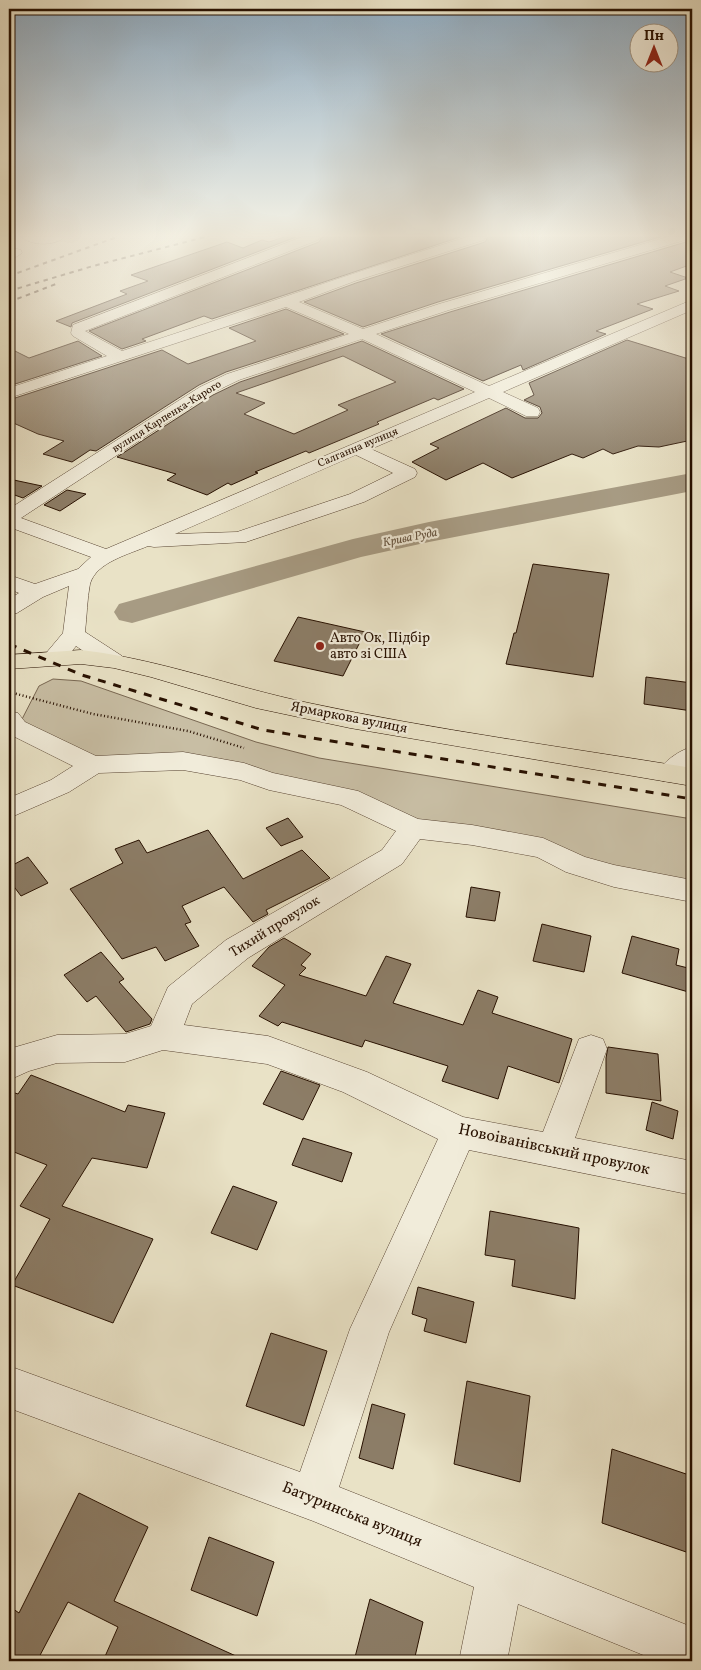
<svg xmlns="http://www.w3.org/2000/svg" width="701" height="1670" font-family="Vollkorn,serif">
  <rect width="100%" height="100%" fill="#e9e2c6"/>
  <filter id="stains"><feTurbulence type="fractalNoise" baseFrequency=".004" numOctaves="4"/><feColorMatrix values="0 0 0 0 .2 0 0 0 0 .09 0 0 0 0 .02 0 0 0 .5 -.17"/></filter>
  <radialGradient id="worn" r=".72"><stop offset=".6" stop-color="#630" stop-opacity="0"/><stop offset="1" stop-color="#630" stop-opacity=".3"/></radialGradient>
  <polygon fill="#c8bea4" stroke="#786752" points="53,679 81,681 256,742 319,758 692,819 692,888 615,873 416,824 241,768 91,761 19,725 39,686"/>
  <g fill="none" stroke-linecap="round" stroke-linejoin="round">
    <polygon fill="#a79b83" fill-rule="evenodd" points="692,473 692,491 429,542 361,557 132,623 119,620 114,612 119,604 353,539 429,522"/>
  </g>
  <g fill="#8c7d67" stroke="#271000" fill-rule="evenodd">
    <polygon points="284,237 296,237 72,323 71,327 56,321 127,294 120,291 148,281 131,275 227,242 243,248 262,240 269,242"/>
    <polygon points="322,237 460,237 212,319 204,316 142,339 146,341 122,349 89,331 319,242"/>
    <polygon points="488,237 660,237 438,302 363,327 304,302 356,283 485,242"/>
    <polygon points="689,237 692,237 692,264 670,272 688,278 665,286 679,291 637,304 653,309 596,331 606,334 523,370 521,365 483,381 381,334 450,312 686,242"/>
    <polygon points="286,309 344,334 226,372 199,385 96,451 90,450 72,462 43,454 64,441 38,434 9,421 9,400 162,350 188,364 256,341 229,328"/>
    <polygon points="627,340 692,360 692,440 659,447 638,446 613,454 603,449 583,458 572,454 512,478 483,463 446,480 412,462 439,448 430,444 506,408 525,418 538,418 542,413 540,407 524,400 534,395 529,383"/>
    <polygon points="78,341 102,356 9,386 9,348 29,358"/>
    <path d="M 362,341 L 464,389 L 438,400 L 434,398 L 377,422 L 379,424 L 309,453 L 306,451 L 255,472 L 258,473 L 231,485 L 228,483 L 207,495 L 167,480 L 176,474 L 117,457 L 213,395 L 240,382 ZM 343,356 L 396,382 L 338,405 L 348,410 L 294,434 L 244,414 L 265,403 L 236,393 Z"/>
    <polygon points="9,479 42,486 23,498 9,493"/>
    <polygon points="67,490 86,494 60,511 44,505"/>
    <polygon points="533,564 609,574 593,677 506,664 514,633 516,633"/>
    <polygon points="298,617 365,632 343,676 274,661"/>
    <polygon points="646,677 692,683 692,711 644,704"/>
    <polygon points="288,818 303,837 281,846 266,828"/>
    <polygon points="208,830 243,879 302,850 330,878 266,910 268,914 253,922 224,887 182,906 191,922 185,924 199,946 165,961 156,947 122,959 70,889 123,863 115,849 139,840 147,853"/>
    <polygon points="28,857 48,883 21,896 9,880 9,867"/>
    <polygon points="471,887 500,892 495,921 466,917"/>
    <polygon points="542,924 591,936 584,972 533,961"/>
    <polygon points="632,936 679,949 676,965 692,969 692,993 622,973"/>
    <polygon points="284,938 311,954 301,965 306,968 299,975 366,996 386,956 411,964 393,1003 463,1025 478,990 498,997 492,1013 572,1039 559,1083 508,1066 498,1099 442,1081 448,1066 365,1040 362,1047 282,1022 278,1026 259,1016 285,985 252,966 269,947"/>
    <polygon points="101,952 124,979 119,982 152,1019 150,1024 126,1032 96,996 87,1002 64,975"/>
    <polygon points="608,1047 658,1054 661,1101 606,1093 606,1058"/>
    <polygon points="281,1071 320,1085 303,1120 263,1104"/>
    <polygon points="31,1075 125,1112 128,1105 165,1113 147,1168 92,1158 62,1206 153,1239 113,1323 12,1285 50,1219 20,1206 47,1165 9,1150 9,1091 18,1094"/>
    <polygon points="652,1102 678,1111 673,1139 646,1130"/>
    <polygon points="303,1138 352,1153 342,1182 292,1165"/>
    <polygon points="233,1186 277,1202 257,1250 211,1233"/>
    <polygon points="490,1211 579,1228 575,1299 512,1286 515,1260 485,1255"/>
    <polygon points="418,1287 474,1302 466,1343 424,1331 427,1319 412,1314"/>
    <polygon points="271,1333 327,1351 304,1426 246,1406"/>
    <polygon points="467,1381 530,1396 520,1482 454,1464"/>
    <polygon points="372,1404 405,1414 393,1469 359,1458"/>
    <polygon points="612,1449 692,1476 692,1554 602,1523"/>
    <polygon points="79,1493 148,1527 114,1601 247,1661 103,1661 118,1627 68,1602 37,1661 9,1661 9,1606 19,1613"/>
    <polygon points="209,1537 274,1562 257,1616 191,1590"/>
    <polygon points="370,1599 423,1622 414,1661 354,1661"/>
  </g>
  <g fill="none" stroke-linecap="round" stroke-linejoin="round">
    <defs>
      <g id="minor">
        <path d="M 22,237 L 64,237 C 56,246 30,246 22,237 Z"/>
        <path d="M 302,237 L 320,237 L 318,240 L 85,331 L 122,351 C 237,314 351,273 467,237 L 486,237 L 484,240 L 355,281 L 299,302 L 363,329 L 439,304 L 667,237 L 687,237 L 685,240 L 449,310 L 376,334 L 489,386 L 687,302 L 692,301 L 692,310 L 503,392 L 538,408 L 540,412 L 538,416 L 526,416 L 489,398 L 371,449 L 415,469 L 417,473 L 415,477 L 364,502 L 246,542 L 154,547 L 148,546 C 130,554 96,562 90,584 C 87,599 87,616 85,632 L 122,656 L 126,661 L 122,666 C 104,670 90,655 76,646 C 67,657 62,667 46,663 L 42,658 L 63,633 L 69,586 L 43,597 L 17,613 L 9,615 L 9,599 L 19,593 L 9,589 L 9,575 L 35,584 L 78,569 L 91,557 L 9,527 L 9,509 L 200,387 L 227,374 L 349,334 L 286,307 L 9,398 L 9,388 L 107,356 L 73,336 L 71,333 L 73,325 ZM 362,339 L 475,392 L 106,549 L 21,518 L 212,393 L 239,380 ZM 356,455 L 393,473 L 350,494 L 237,532 L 175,534 Z"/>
        <polygon points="9,247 21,250 22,253 16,257 9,255"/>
        <polygon points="9,711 18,713 25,722 96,756 183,752 244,763 273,773 358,791 418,819 472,825 543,838 585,857 614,865 692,880 692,902 614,887 566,872 537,857 472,845 420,839 402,864 248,958 192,1004 184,1025 268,1036 367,1072 463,1117 543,1132 579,1039 591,1035 603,1039 607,1049 575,1138 692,1161 692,1195 469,1150 389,1332 339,1487 692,1627 692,1661 658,1661 518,1604 507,1661 459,1661 474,1587 313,1521 9,1408 9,1366 300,1472 350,1329 438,1139 343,1092 267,1064 163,1050 125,1062 57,1063 29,1071 9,1080 9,1049 57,1035 125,1034 151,1026 168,987 226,940 382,850 396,831 341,805 269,790 240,780 183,770 99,773 69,792 9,818 9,798 51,780 73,766 9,734"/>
        <path d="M 692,747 L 692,768 C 680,778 676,785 660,780 L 656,774 C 663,762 679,750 692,747 Z"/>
      </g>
      <path id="major" d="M 81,650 C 159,659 232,687 309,703 C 435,730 564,747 692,768 L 692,786 L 350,728 L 256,708 L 151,677 L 114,668 L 81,664 L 9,669 L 9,655 Z"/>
    </defs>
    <use href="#minor" stroke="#584432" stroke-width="1"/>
    <use href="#major" stroke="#271000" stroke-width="1"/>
    <polyline stroke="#271000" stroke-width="2.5" stroke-dasharray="1 2.5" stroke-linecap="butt" points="9,692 93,714 188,731 244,748"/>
    <use href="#minor" fill="#f1ecda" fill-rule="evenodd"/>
    <use href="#major" fill="#e9e2c6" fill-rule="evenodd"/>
    <g stroke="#271000" stroke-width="2" stroke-dasharray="4.5 4.5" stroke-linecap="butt">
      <polyline points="9,276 117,237"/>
      <polyline points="9,291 93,266 205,237"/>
      <polyline points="9,302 56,284"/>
    </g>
    <polyline stroke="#271000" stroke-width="3" stroke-dasharray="8 8" stroke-linecap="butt" points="9,644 82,675 263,730 692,799"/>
  </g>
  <linearGradient id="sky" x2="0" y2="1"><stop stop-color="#8eaac0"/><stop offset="0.5" stop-color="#f5f2e5"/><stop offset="1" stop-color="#f5f2e5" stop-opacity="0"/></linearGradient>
  <rect width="701" height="471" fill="url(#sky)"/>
  <circle fill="#8f2418" stroke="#f1ecda" stroke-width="2" cx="320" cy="646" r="5"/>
  <g text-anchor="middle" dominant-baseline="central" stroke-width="4.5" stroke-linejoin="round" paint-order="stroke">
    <g font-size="11" fill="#271000" stroke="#f1ecda">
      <text transform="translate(167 417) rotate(-32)">вулиця Карпенка-Карого</text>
      <text transform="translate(358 448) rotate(-23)">Салганна вулиця</text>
    </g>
    <g font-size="12" font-style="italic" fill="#614f3b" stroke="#f1ecda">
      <text transform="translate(410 538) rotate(-11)">Крива Руда</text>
    </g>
    <g font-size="14" fill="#271000" stroke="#f1ecda" text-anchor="start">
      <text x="330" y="638">Авто Ок, Підбір<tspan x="330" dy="16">авто зі США</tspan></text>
    </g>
    <g font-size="14" fill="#271000" stroke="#f1ecda">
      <text transform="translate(349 718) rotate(11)">Ярмаркова вулиця</text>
      <text transform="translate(275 927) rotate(-32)">Тихий провулок</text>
    </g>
    <g font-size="16" fill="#271000" stroke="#f1ecda">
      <text transform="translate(554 1150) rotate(12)">Новоіванівський провулок</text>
      <text transform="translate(352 1515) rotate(22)">Батуринська вулиця</text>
    </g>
  </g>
  <rect width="701" height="1670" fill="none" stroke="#e9e2c6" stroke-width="30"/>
  <rect x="10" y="10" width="681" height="1650" fill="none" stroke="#271000" stroke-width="2.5"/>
  <rect x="15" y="15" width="671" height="1640" fill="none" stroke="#271000"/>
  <g transform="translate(654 48)"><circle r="24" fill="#f1ecda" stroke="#a09483"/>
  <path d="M0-4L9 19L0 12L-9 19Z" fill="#8f2418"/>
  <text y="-8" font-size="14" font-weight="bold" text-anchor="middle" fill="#271000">Пн</text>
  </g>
  <rect width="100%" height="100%" filter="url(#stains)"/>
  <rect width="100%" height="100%" fill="url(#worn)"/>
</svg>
